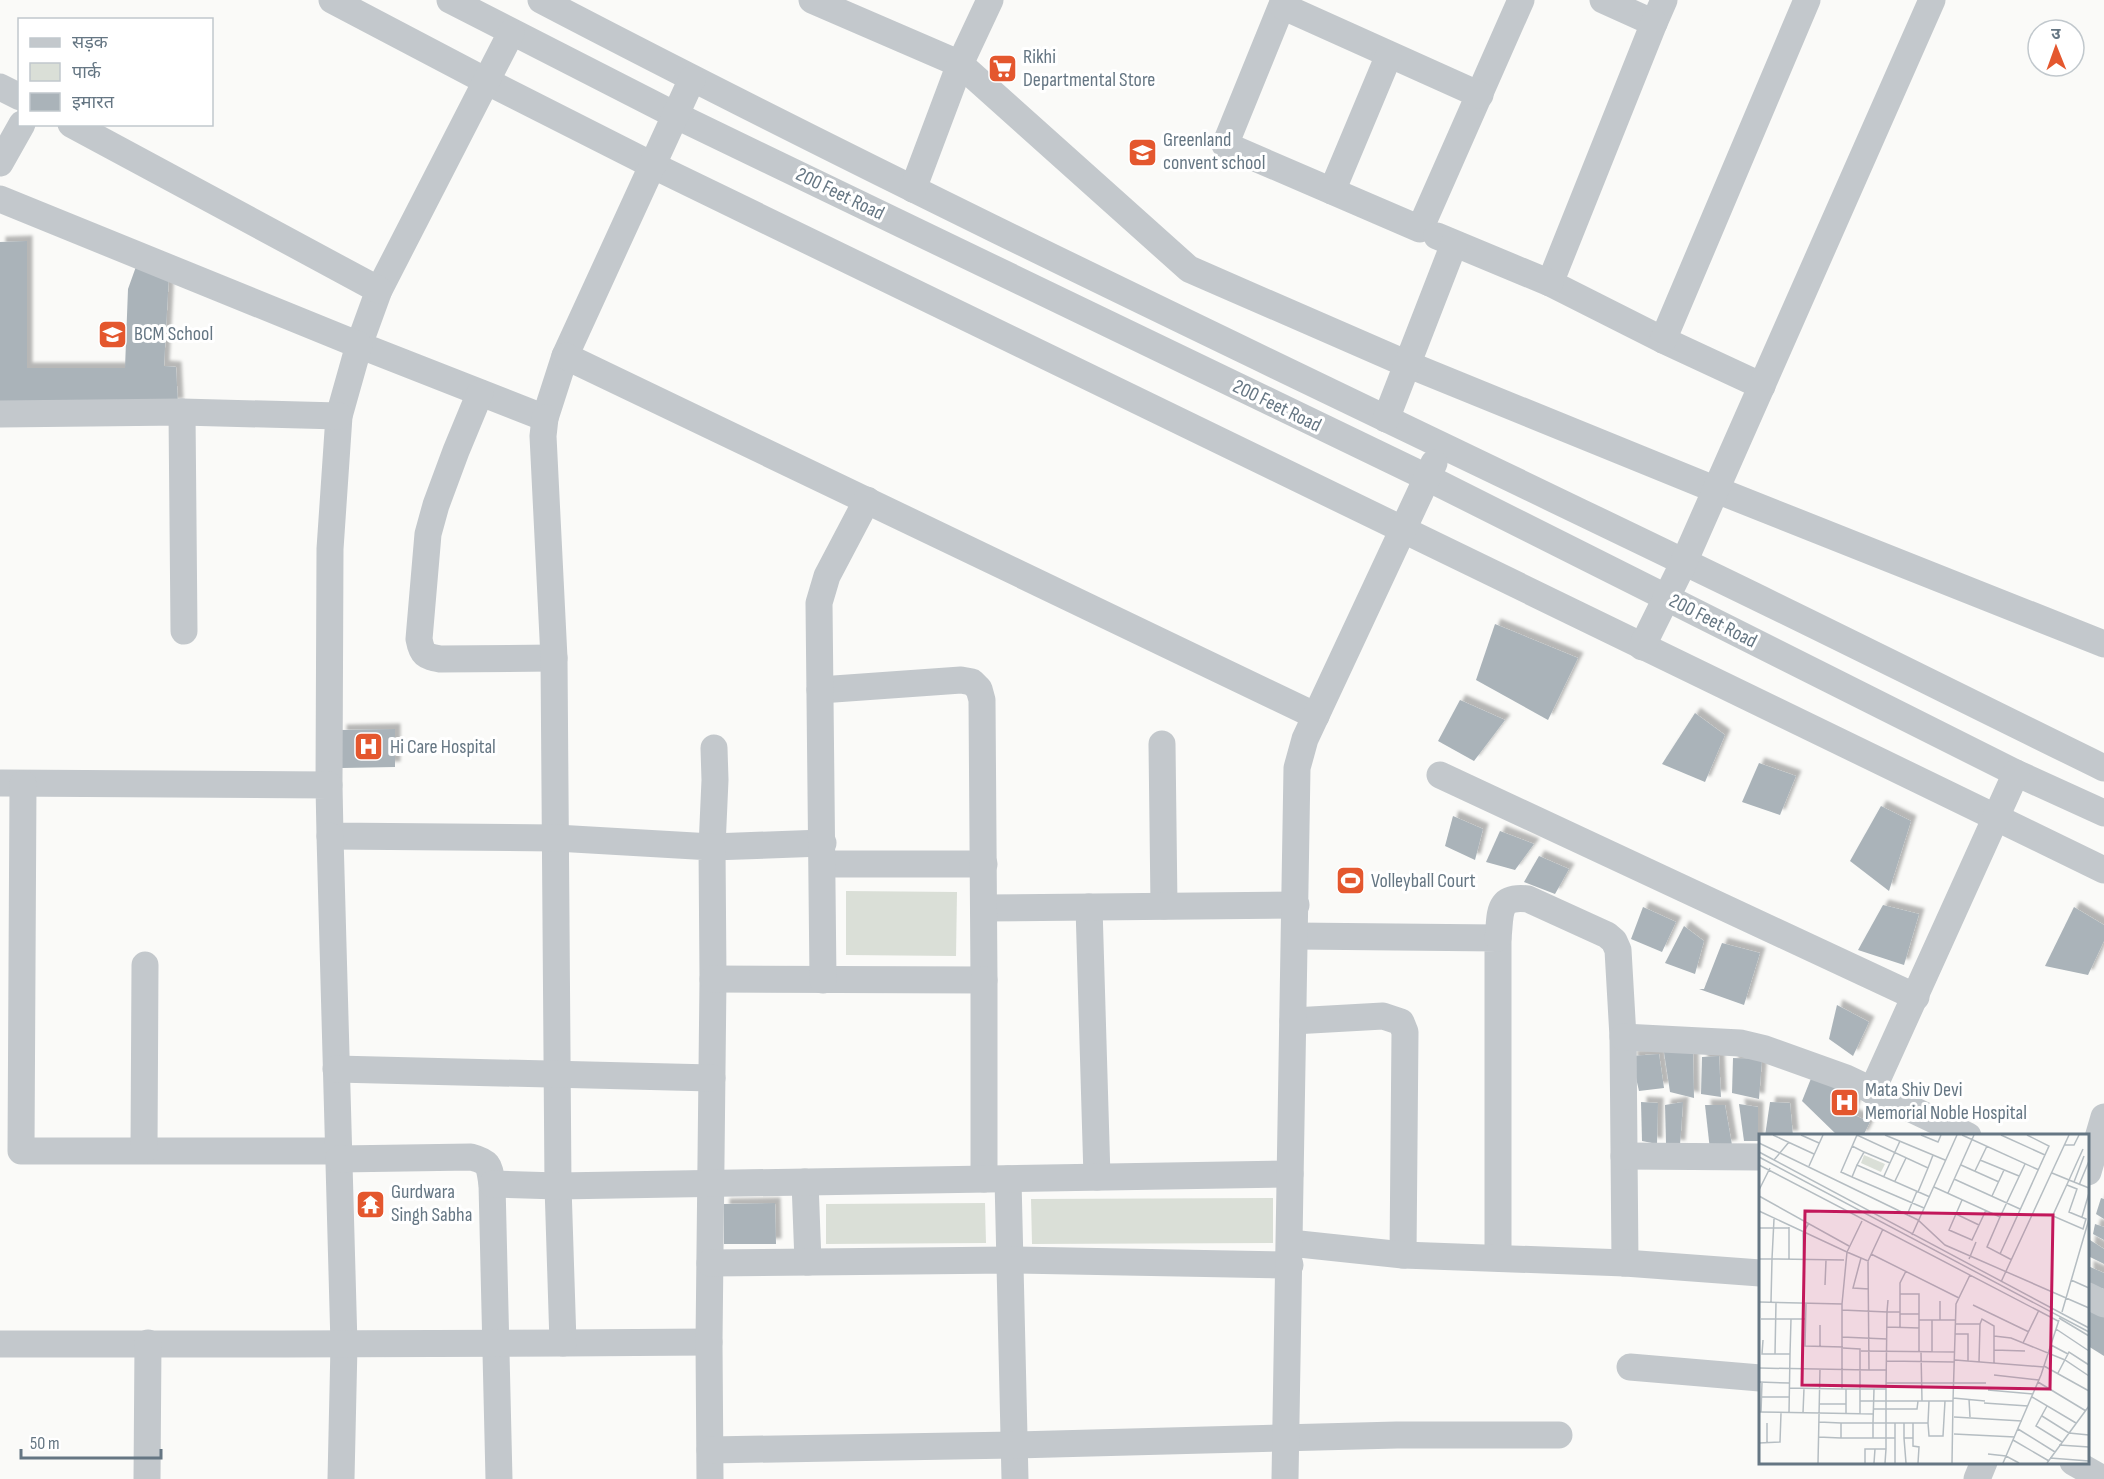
<svg xmlns="http://www.w3.org/2000/svg" width="2104" height="1479" font-family="'Sofia Sans Condensed','Noto Sans Devanagari',sans-serif">
  <defs>
    <filter id="shadow"><feDropShadow dx="5.5" dy="-5.5" stdDeviation="1.5" flood-color="#0004"/></filter>
  </defs>
  <rect width="100%" height="100%" fill="#fafaf8"/>
  <g fill="#dadfd7">
    <polygon points="846,891 957,892 956,956 846,955"/>
    <polygon points="1273,1198 1273,1243 1032,1244 1031,1199"/>
    <polygon points="985,1203 986,1243 826,1244 826,1204"/>
  </g>
  <g fill="#aab3b9" filter="url(#shadow)">
    <polygon points="27,241 27,368 125,368 128,289 138,261 169,274 164,366 176,367 178,404 0,405 0,242"/>
    <polygon points="1495,624 1578,658 1548,720 1476,680"/>
    <polygon points="1460,700 1505,720 1474,761 1438,741"/>
    <polygon points="1695,713 1725,735 1705,782 1662,764"/>
    <polygon points="395,729 395,767 342,768 341,730"/>
    <polygon points="1759,763 1796,776 1780,815 1742,802"/>
    <polygon points="1881,806 1911,821 1889,891 1850,861"/>
    <polygon points="1453,816 1483,829 1475,860 1445,846"/>
    <polygon points="1500,831 1534,844 1515,870 1486,862"/>
    <polygon points="1539,856 1569,869 1555,894 1524,882"/>
    <polygon points="1883,905 1919,914 1904,965 1858,950"/>
    <polygon points="1643,907 1676,922 1662,952 1631,939"/>
    <polygon points="2074,907 2104,925 2104,941 2088,975 2045,966"/>
    <polygon points="1684,926 1704,941 1695,974 1665,963"/>
    <polygon points="1722,943 1760,953 1744,1005 1699,989 1704,989"/>
    <polygon points="1837,1005 1869,1022 1853,1056 1829,1039"/>
    <polygon points="1664,1052 1693,1052 1694,1098 1670,1092"/>
    <polygon points="1659,1054 1664,1088 1639,1091 1631,1056"/>
    <polygon points="1719,1056 1721,1097 1701,1094 1702,1057"/>
    <polygon points="1733,1058 1762,1059 1759,1099 1732,1093"/>
    <polygon points="1812,1076 1857,1100 1852,1114 1870,1122 1863,1136 1838,1136 1802,1101"/>
    <polygon points="1641,1102 1658,1103 1657,1144 1642,1141"/>
    <polygon points="1683,1102 1680,1146 1666,1143 1665,1105"/>
    <polygon points="1770,1102 1790,1103 1793,1136 1765,1136"/>
    <polygon points="1739,1104 1758,1107 1758,1141 1744,1141"/>
    <polygon points="1705,1105 1725,1105 1732,1145 1710,1150"/>
    <polygon points="2101,1198 2104,1199 2104,1219 2096,1214"/>
    <polygon points="775,1203 776,1244 724,1244 724,1204"/>
    <polygon points="2095,1224 2104,1227 2104,1240 2093,1234"/>
    <polygon points="2090,1240 2104,1249 2104,1264 2088,1256"/>
    <polygon points="2088,1266 2104,1273 2104,1289 2088,1284"/>
    <polygon points="2088,1300 2104,1310 2104,1356 2088,1346"/>
  </g>
  <g fill="none" stroke-linecap="round" stroke-linejoin="round">
    <g stroke="#c3c8cc" stroke-width="27">
      <polyline points="332,0 486,81 652,165 2104,870"/>
      <polyline points="450,0 675,115 1428,478 2016,773 2104,813"/>
      <path d="M 541,0 C 916,196 1299,376 1680,560 C 1822,628 1963,699 2104,768"/>
      <polyline points="812,0 960,64 1189,269 1407,364 1714,489 2104,644"/>
      <polyline points="1284,0 1225,145 1420,229 1521,0"/>
      <polyline points="1603,0 1654,23 1664,0"/>
      <polyline points="1282,6 1480,95"/>
      <polyline points="1654,23 1550,283 1663,340 1762,386"/>
      <polyline points="511,33 379,290 359,345 545,418 565,356 692,79"/>
      <polyline points="0,87 20,97"/>
      <polyline points="71,124 379,290"/>
      <polyline points="0,163 22,124"/>
      <polyline points="913,189 960,64 990,0"/>
      <polyline points="1332,191 1389,55"/>
      <polyline points="0,199 359,345 339,416 330,549 329,785"/>
      <polyline points="1437,236 1550,283"/>
      <polyline points="1663,340 1807,0"/>
      <polyline points="565,356 1316,716"/>
      <path d="M 480,393 L 456,451 L 436,505 L 428,534 L 419,639 C 422,655 425,656 440,659 L 554,658"/>
      <polyline points="182,412 184,631"/>
      <polyline points="0,414 182,412 339,416"/>
      <polyline points="545,418 543,436 554,658 558,1186 563,1343 709,1342"/>
      <polyline points="1386,419 1454,244"/>
      <polyline points="1642,647 1684,562 1932,0"/>
      <polyline points="1162,744 1164,906"/>
      <polyline points="714,748 715,780 712,847 823,843"/>
      <polyline points="1440,775 1916,997"/>
      <polyline points="0,783 329,785 330,836 556,838 712,847 713,979 709,1342 710,1479"/>
      <polyline points="23,784 21,1151 339,1151"/>
      <polyline points="330,836 344,1345 341,1479"/>
      <polyline points="823,864 984,864"/>
      <polyline points="1089,907 1097,1177"/>
      <polyline points="984,908 1296,905"/>
      <polyline points="1295,936 1498,938 1498,1258"/>
      <path d="M 1498,938 C 1501,914 1496,895 1528,899 L 1607,935 L 1614,941 L 1618,950 L 1623,1037 L 1625,1263"/>
      <polyline points="713,979 984,980 982,700 979,689 972,682 961,680 820,690"/>
      <polyline points="823,980 819,603 827,576 867,500"/>
      <polyline points="1293,1021 1383,1016 1401,1022 1405,1032 1403,1255"/>
      <polyline points="1623,1037 1740,1043 1765,1049 1846,1078 1968,1136"/>
      <polyline points="336,1069 712,1078"/>
      <polyline points="1872,1091 2016,773"/>
      <polyline points="144,1150 145,965"/>
      <polyline points="1624,1156 1760,1157"/>
      <path d="M 339,1159 L 471,1157 C 490,1162 489,1166 492,1184 L 499,1479"/>
      <polyline points="2088,1172 2104,1117"/>
      <polyline points="984,1179 984,980"/>
      <polyline points="1008,1179 1015,1479"/>
      <polyline points="805,1182 808,1262"/>
      <polyline points="492,1184 558,1186 1290,1174"/>
      <polyline points="1290,1243 1403,1255 1625,1263 1760,1273"/>
      <polyline points="710,1263 1010,1260 1290,1265"/>
      <polyline points="2088,1296 2104,1304"/>
      <path d="M 0,1344 C 188,1343 375,1345 563,1343"/>
      <polyline points="1630,1367 1760,1378"/>
      <polyline points="710,1450 1014,1445 1397,1435 1559,1435"/>
      <polyline points="2073,1462 2103,1479"/>
      <polyline points="147,1479 148,1343"/>
      <polyline points="1285,1479 1297,768 1305,739 1434,463"/>
      <polyline points="1977,1479 1984,1462"/>
    </g>
  </g>
  <defs>
    <symbol id="supermarket-square" viewBox="-11 -11 22 22"><rect x="-9" y="-9" width="18" height="18" rx="4" fill="#e4572e" stroke="#fff"/><path d="M-6-5.5h2.5l.6 2H6L4.5 2H-2.5L-4.4-4H-6ZM-1.5 3.2a1.3 1.3 0 1 0 .1 0ZM3 3.2a1.3 1.3 0 1 0 .1 0Z" fill="#fff"/></symbol>
    <symbol id="school-square" viewBox="-11 -11 22 22"><rect x="-9" y="-9" width="18" height="18" rx="4" fill="#e4572e" stroke="#fff"/><path d="M0-5L7-2L0 1L-7-2ZM-4 1L0 2.5L4 1V4Q0 6-4 4Z" fill="#fff"/></symbol>
    <symbol id="hospital-square" viewBox="-11 -11 22 22"><rect x="-9" y="-9" width="18" height="18" rx="4" fill="#e4572e" stroke="#fff"/><path d="M-5-5h3v3.5h4V-5h3V5h-3V1.5h-4V5h-3Z" fill="#fff"/></symbol>
    <symbol id="stadium-square" viewBox="-11 -11 22 22"><rect x="-9" y="-9" width="18" height="18" rx="4" fill="#e4572e" stroke="#fff"/><path d="M0-5a6.5 5 0 1 0 0 10a6.5 5 0 1 0 0-10ZM-3.5-1.8h7v3.6h-7Z" fill="#fff"/></symbol>
    <symbol id="temple-square" viewBox="-11 -11 22 22"><rect x="-9" y="-9" width="18" height="18" rx="4" fill="#e4572e" stroke="#fff"/><path d="M0-6L5-2H3V0L6.5 2.5H4V6H1.5V3h-3V6H-4V2.5H-6.5L-3 0V-2H-5Z" fill="#fff"/></symbol>
  </defs>
  <g fill-rule="evenodd">
    <use href="#supermarket-square" x="986" y="52" width="33" height="33"/>
    <use href="#school-square" x="1126" y="136" width="33" height="33"/>
    <use href="#school-square" x="96" y="318" width="33" height="33"/>
    <use href="#hospital-square" x="352" y="730" width="33" height="33"/>
    <use href="#stadium-square" x="1334" y="864" width="33" height="33"/>
    <use href="#hospital-square" x="1828" y="1086" width="33" height="33"/>
    <use href="#temple-square" x="354" y="1188" width="33" height="33"/>
  </g>
  <g text-anchor="middle" dominant-baseline="central" stroke-width="6" stroke-linejoin="round" paint-order="stroke">
    <g font-size="20" fill="#657683" stroke="#fff" text-anchor="start">
      <text x="1023" y="57">Rikhi<tspan x="1023" dy="23">Departmental Store</tspan></text>
      <text x="1163" y="140">Greenland<tspan x="1163" dy="23">convent school</tspan></text>
      <text x="134" y="334">BCM School</text>
      <text x="390" y="747">Hi Care Hospital</text>
      <text x="1371" y="881">Volleyball Court</text>
      <text x="1865" y="1090">Mata Shiv Devi<tspan x="1865" dy="23">Memorial Noble Hospital</tspan></text>
      <text x="391" y="1192">Gurdwara<tspan x="391" dy="23">Singh Sabha</tspan></text>
    </g>
    <g font-size="20" fill="#657683" stroke="#fff">
      <text transform="translate(840 194) rotate(26)">200 Feet Road</text>
      <text transform="translate(1277 406) rotate(26)">200 Feet Road</text>
      <text transform="translate(1713 621) rotate(27)">200 Feet Road</text>
    </g>
  </g>
  <g transform="translate(1759 1134)">
    <rect width="330" height="330" fill="#fafaf8"/>
    <path d="M 105,21 L 126,30 L 122,38 L 102,29 Z" fill="#dadfd7"/>
    <path fill="none" stroke="#b5bdc2" stroke-width="1.5" d="M 14,1 L 55,20M 42,1 L 60,9M 126,1 L 186,26M 162,1 L 179,8 L 182,1M 203,1 L 280,36M 242,1 L 286,21M 0,9 L 159,86 L 186,111 L 330,174M 306,11 L 315,11 L 320,1M 93,12 L 105,18 L 98,31M 324,15 L 310,46 L 330,54M 0,18 L 330,194M 105,18 L 131,29M 0,23 L 330,198M 15,26 L 30,8M 221,26 L 260,42M 0,31 L 299,187M 202,31 L 240,48M 50,32 L 64,1M 216,37 L 228,12M 293,39 L 310,46 L 294,81 L 294,82 L 324,95 L 327,85 L 310,78 L 318,55 L 308,51M 125,42 L 141,7M 93,43 L 165,74M 195,45 L 261,75M 136,47 L 147,24M 315,48 L 325,22M 320,51 L 330,27M 175,53 L 241,83 L 266,30M 0,56 L 11,34M 159,58 L 169,34M 189,59 L 215,1M 0,62 L 90,112M 233,62 L 245,36M 171,63 L 98,31 L 93,43 L 82,38 L 98,1 L 169,34 L 174,21M 203,66 L 190,96 L 213,106 L 227,76M 0,77 L 88,118 L 83,170M 197,80 L 220,91M 148,81 L 158,57M 241,83 L 228,113 L 253,126M 323,83 L 330,59M 103,87 L 88,118 L 109,127 L 124,95M 30,93 L 30,126M 0,94 L 30,94M 153,101 L 198,1M 112,120 L 200,164M 241,120 L 290,12 L 268,1M 102,124 L 94,154 L 110,155M 0,125 L 13,125 L 15,85M 210,125 L 217,108M 109,127 L 110,236 L 127,236M 45,145 L 44,99 L 50,89M 312,146 L 330,154M 242,148 L 310,1M 66,151 L 67,126M 129,166 L 128,178 L 141,178M 0,168 L 83,170 L 83,176 L 128,178 L 127,255 L 115,255 L 114,289 L 114,304 L 82,304 L 82,289 L 169,289 L 170,267M 12,168 L 13,125 L 85,126M 17,168 L 16,220 L 31,220 L 32,185M 47,169 L 46,212 L 84,213M 214,171 L 270,198M 83,176 L 83,255 L 115,255M 303,178 L 330,85M 141,180 L 160,180M 300,184 L 330,202M 2,185 L 47,185M 160,186 L 197,186M 173,186 L 173,218M 181,186 L 181,167M 197,190 L 221,190 L 220,228M 221,190 L 223,185 L 235,192 L 235,229M 128,193 L 160,194 L 160,160 L 141,160M 141,194 L 141,149 L 147,137M 297,195 L 330,217M 196,200 L 209,200 L 209,227M 235,202 L 252,204 L 306,226 L 330,242M 83,203 L 128,205M 4,206 L 3,220 L 16,220M 264,209 L 280,176M 292,211 L 309,220M 61,212 L 61,191M 84,214 L 101,215 L 101,280M 235,216 L 266,217M 102,217 L 196,218M 160,218 L 160,194M 162,218 L 163,267M 196,226 L 285,233M 127,227 L 195,228M 285,232 L 330,257M 0,234 L 110,236M 299,239 L 310,218 L 330,231M 235,241 L 280,246M 0,248 L 30,249M 279,248 L 327,277M 127,249 L 227,249M 30,254 L 83,255M 127,255 L 127,315M 229,256 L 274,260M 2,263 L 30,263M 273,263 L 317,289M 194,264 L 226,267M 210,265 L 211,283M 101,267 L 194,267 L 197,170 L 211,141M 225,269 L 269,272M 60,270 L 87,270M 288,272 L 277,292 L 303,308M 115,275 L 158,275 L 159,267M 0,278 L 115,280M 2,279 L 3,248M 30,279 L 31,220M 44,279 L 45,254M 87,279 L 87,255M 283,282 L 310,299 L 330,301M 195,283 L 263,287M 60,288 L 82,289M 136,289 L 136,329M 145,289 L 145,304 L 154,304 L 154,289M 169,289 L 170,302 L 184,302 L 186,267M 259,295 L 296,318M 195,300 L 256,303M 59,303 L 82,304M 114,304 L 136,304M 145,304 L 147,329M 154,304 L 154,312 L 160,313 L 159,329M 254,306 L 290,327M 0,309 L 21,308 L 22,279M 8,309 L 8,289M 300,311 L 330,313M 229,320 L 247,322 L 260,329M 291,324 L 330,327M 59,329 L 61,235M 106,329 L 106,315 L 116,315M 115,329 L 116,315 L 127,315 L 126,329M 193,329 L 194,267M 244,329 L 282,241 L 300,186M 288,329 L 330,272"/>
    <path fill="#c2185b" fill-opacity="0.15" stroke="#c2185b" stroke-width="3" d="M 46,77 L 294,81 L 291,255 L 43,251 Z"/>
    <rect width="330" height="330" fill="none" stroke="#657683" stroke-width="3"/>
  </g>
  <rect x="18" y="18" width="195" height="108" fill="#ffffff" stroke="#c1c8cd" stroke-width="1.5"/>
  <rect x="30" y="38" width="30" height="9" fill="#c3c8cc" stroke="#c1c8cd" stroke-width="1.5"/>
  <text x="72" y="48" font-size="18" fill="#657683">सड़क</text>
  <rect x="30" y="63" width="30" height="18" fill="#dadfd7" stroke="#c1c8cd" stroke-width="1.5"/>
  <text x="72" y="78" font-size="18" fill="#657683">पार्क</text>
  <rect x="30" y="93" width="30" height="18" fill="#aab3b9" stroke="#c1c8cd" stroke-width="1.5"/>
  <text x="72" y="108" font-size="18" fill="#657683">इमारत</text>
  <g transform="translate(2056 48) rotate(359)"><circle r="28" fill="#ffffff" stroke="#c1c8cd" stroke-width="1.5"/>
  <path d="M0-4.5L10 22L0 15L-10 22Z" fill="#e4572e"/>
  <text y="-9" font-size="16" font-weight="bold" text-anchor="middle" fill="#657683">उ</text>
  </g>
  <path d="M21 1449v9h140v-9" fill="none" stroke="#657683" stroke-width="3"/>
  <text x="30" y="1449" font-size="18" fill="#657683" stroke="#ffffff" stroke-width="4.5" paint-order="stroke">50 m</text>
</svg>
